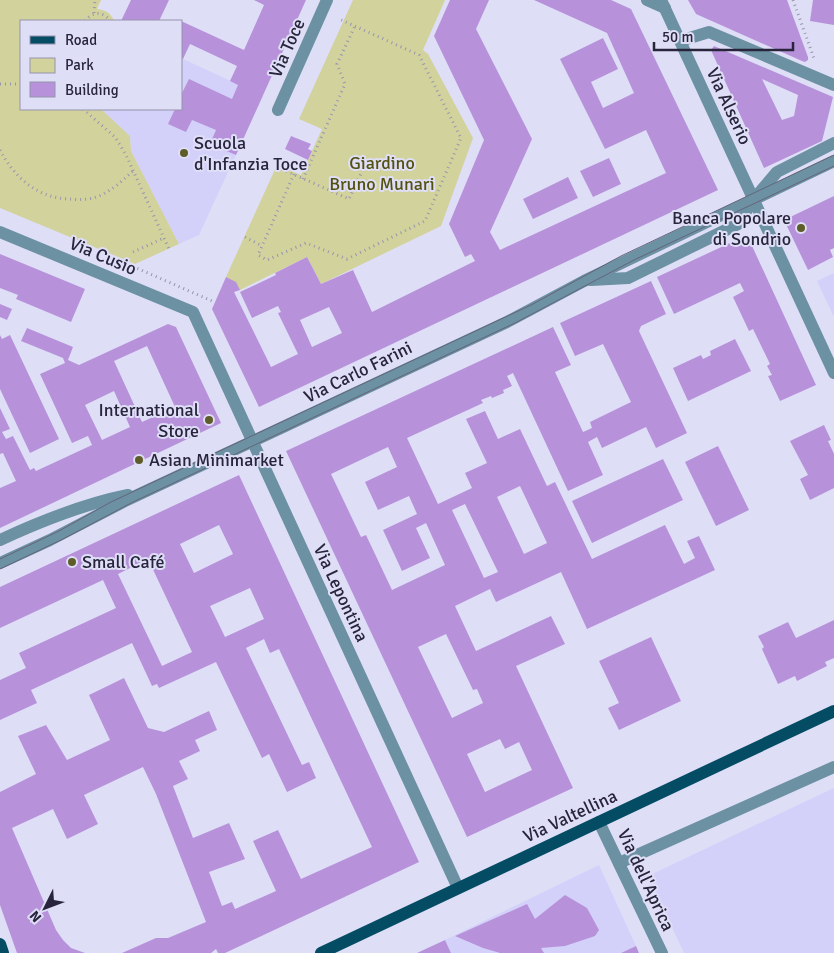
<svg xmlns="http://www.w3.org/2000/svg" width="834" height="953" font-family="Signika,sans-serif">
  <rect width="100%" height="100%" fill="#dfdef7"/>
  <g fill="#d3d1fa">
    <polygon points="181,58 263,96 199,235 179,244 131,151 130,136 101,109 181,109"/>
    <polygon points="834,273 834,317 817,281"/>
    <polygon points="834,788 834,953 684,953 648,876"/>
    <polygon points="599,865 636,946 621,953 451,953 445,940"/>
  </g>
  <g fill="#d2d29d">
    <path d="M 0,0 L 101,0 L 97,9 C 106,10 111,13 114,21 L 21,21 L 21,109 L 101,109 L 130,136 L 131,151 L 179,244 L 135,264 L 0,208 Z"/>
    <polygon points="353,0 445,0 423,50 428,54 473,138 441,226 321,284 307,257 240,290 226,277 277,165 301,175 322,129 299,119"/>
  </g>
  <g fill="#b792da" fill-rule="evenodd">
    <polygon points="131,0 169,0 159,21 121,21"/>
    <polygon points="254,0 306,0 236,155 210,144 216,130 192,120 186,132 168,124 175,109 181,109 181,95 189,79 232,99 238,85 230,81 237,66 190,44 183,59 181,58 181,21 244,50 264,5"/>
    <path d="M 450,0 L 489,0 L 476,29 L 532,139 L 490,232 L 500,250 L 666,173 L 646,130 L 605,149 L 560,59 L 603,38 L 618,69 L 591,82 L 603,108 L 634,93 L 607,33 L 534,0 L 611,0 L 631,9 L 718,190 L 259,407 L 212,309 L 226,277 L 236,282 L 240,290 L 234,292 L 271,367 L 298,354 L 278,313 L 281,312 L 278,306 L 252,318 L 240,292 L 276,275 L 275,273 L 307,257 L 321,284 L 353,270 L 372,312 L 475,261 L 471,254 L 465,257 L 449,224 L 484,140 L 434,36 ZM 329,307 L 342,333 L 312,347 L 300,320 Z"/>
    <polygon points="688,0 787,0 808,57 808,60 805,62 802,61 696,14"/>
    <polygon points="813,0 834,0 834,25 810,21"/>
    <path d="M 714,46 L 833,97 L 822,141 L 764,168 L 711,50 ZM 762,79 L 798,95 L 794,116 L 782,120 Z"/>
    <polygon points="291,136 311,144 308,149 312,151 308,160 285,149"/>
    <polygon points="609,158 621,184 593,197 580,171"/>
    <polygon points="568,177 578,198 533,219 523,199"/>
    <polygon points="834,196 834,248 830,250 833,257 808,270 784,220"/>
    <polygon points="747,235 816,385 780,401 768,376 772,375 767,366 770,364 753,329 749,331 733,297 744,291 740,283 674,314 657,277"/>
    <polygon points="0,254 85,289 71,322 16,299 18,295 0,288"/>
    <path d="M 651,281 L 666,314 L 641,326 L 639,331 L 687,433 L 656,448 L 646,427 L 602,448 L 597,437 L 588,442 L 603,475 L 568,491 L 513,373 L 507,376 L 512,386 L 503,390 L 504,393 L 492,398 L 491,396 L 481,400 L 483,403 L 407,438 L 438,504 L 472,488 L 465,473 L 487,463 L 466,419 L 485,411 L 498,439 L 520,429 L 547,486 L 555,482 L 592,559 L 665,525 L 684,564 L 695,558 L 687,541 L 699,536 L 715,570 L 587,629 L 561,572 L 496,602 L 490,589 L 455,606 L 476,651 L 551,616 L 565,644 L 516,666 L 573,788 L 467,837 L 286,451 L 553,327 L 571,365 L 555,372 L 583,432 L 592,428 L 590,422 L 631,402 L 603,344 L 575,356 L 560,323 ZM 388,447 L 397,467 L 365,482 L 378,510 L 409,496 L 417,514 L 383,530 L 402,571 L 430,558 L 416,528 L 426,523 L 445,565 L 392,590 L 366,535 L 361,537 L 331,474 ZM 520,486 L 547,543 L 524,554 L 497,497 ZM 465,504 L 498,572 L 484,578 L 452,510 ZM 446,634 L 473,690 L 477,689 L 483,703 L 452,718 L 418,647 ZM 500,739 L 505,749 L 519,742 L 532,770 L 485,792 L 467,754 Z"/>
    <polygon points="0,304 12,309 7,320 0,317"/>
    <path d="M 168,324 L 176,327 L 221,423 L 0,528 L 0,488 L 16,481 L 3,453 L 0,454 L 0,408 L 10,429 L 2,432 L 6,439 L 13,436 L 30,470 L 34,468 L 36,471 L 92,445 L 88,436 L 72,443 L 40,374 L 65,363 L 63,358 L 21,341 L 27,328 L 73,347 L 68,360 L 79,365 ZM 147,346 L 175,407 L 142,422 L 114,361 ZM 114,391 L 130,427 L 102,440 L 85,405 Z"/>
    <polygon points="0,335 2,339 10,335 59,439 30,453 0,389"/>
    <polygon points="735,339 751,371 688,401 673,368 701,355 703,359 711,355 710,351"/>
    <polygon points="824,425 831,440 828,441 834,454 834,488 810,500 800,479 808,475 790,441"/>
    <polygon points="718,446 749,510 716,526 685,462"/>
    <polygon points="663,459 683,500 592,543 572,501"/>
    <path d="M 239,475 L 419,862 L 225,953 L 218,953 L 216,949 L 211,953 L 122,953 L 156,938 L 168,938 L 206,922 L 156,794 L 143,767 L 84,795 L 98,824 L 67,839 L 53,809 L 12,828 L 56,930 L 63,940 L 71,948 L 85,953 L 17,953 L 0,905 L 0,792 L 36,774 L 18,736 L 46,725 L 67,760 L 110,740 L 89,695 L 124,678 L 148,728 L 164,732 L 209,711 L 217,730 L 195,740 L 200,751 L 179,761 L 188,779 L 173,786 L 193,838 L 229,823 L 245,859 L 209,872 L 222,906 L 232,902 L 235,909 L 276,891 L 253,841 L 278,830 L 301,879 L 372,847 L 279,649 L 270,653 L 264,639 L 246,648 L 302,765 L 309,762 L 316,778 L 287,792 L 269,754 L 262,758 L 216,662 L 159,688 L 157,684 L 152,686 L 132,643 L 31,690 L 37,703 L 0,720 L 0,680 L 26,668 L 19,653 L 116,608 L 103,580 L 0,628 L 0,587 ZM 219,525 L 233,554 L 194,573 L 180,544 ZM 148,559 L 192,652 L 162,666 L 118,574 ZM 250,588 L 264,619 L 225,637 L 210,606 Z"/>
    <polygon points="834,620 834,658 825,662 827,666 797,681 795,676 778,684 762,649 764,647 758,636 788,622 796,638"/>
    <polygon points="651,637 681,701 619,730 608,708 619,703 599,661"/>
    <polygon points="565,895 587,908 599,930 595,936 565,946 541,948 544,953 500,953 483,948 455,936 527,904 535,919"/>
    <polygon points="445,940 451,953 417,953"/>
    <polygon points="636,946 639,953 621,953"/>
  </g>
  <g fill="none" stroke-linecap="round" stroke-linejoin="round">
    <g stroke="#9796ae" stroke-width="3" stroke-dasharray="1 4" stroke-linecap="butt">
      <polyline points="793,0 815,61"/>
      <polyline points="94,13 95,0"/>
      <path d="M 85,21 C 93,11 103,11 110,21"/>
      <polyline points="0,84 21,84"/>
      <polyline points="83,109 115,137 126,155 169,249"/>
      <path d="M 0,150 C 14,177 37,198 69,199 C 78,200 88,200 96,197 C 111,192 123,180 134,170"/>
      <polyline points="277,167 349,199 364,167"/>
      <polyline points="294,174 258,255 267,260 306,243 347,259 425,221 461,138 419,55 339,19"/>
      <polyline points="303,179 345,84 337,64 355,26"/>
      <polyline points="245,237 262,246"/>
      <polyline points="133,252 164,238"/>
      <polyline points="128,269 134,267 212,301"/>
    </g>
    <g stroke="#6b91a2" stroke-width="12">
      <polyline points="647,0 665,8"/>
      <polyline points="661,0 834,373"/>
      <polyline points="680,41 709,32 834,85"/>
      <polyline points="278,110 327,0"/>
      <polyline points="0,232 193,312 458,888"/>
      <polyline points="591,280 628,278 738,224 754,199 777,172 834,143"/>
      <path d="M 0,540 C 41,521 83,504 128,495"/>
      <polyline points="0,563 50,540 127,500 507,322 584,281 834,161"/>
      <polyline points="599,822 662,953"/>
      <polyline points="619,863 834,767"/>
    </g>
    <g stroke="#044c64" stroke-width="12">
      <polyline points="0,944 3,953"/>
      <polyline points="321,953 834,711"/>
    </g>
    <g stroke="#66647c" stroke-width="1">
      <polyline points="0,559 59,531 111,502 531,305 621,256 834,155"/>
      <polyline points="0,569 63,539 133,502 515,323 634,260 834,166"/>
    </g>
  </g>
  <g fill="#5e5d2a" stroke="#dfdef7" stroke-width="2">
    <circle cx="184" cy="153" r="5"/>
    <circle cx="801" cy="228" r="5"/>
    <circle cx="209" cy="420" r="5"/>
    <circle cx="139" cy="460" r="5"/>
    <circle cx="72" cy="562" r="5"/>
  </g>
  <g text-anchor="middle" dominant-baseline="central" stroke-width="4" stroke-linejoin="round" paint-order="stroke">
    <g font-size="18" fill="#27243c" stroke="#dfdef7">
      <text transform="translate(287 48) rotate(-66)">Via Toce</text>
      <text transform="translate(729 106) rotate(65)">Via Alserio</text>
      <text transform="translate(103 256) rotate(23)">Via Cusio</text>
      <text transform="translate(358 372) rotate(-26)">Via Carlo Farini</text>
      <text transform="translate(341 593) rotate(65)">Via Lepontina</text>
      <text transform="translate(570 816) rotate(-25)">Via Valtellina</text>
      <text transform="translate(646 880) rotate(65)">Via dell'Aprica</text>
    </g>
    <g font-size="18" fill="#27243c" stroke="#dfdef7" text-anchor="start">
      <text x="194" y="143">Scuola<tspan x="194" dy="21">d'Infanzia Toce</tspan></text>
      <text x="791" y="218" text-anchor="end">Banca Popolare<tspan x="791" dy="21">di Sondrio</tspan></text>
      <text x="199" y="410" text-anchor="end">International<tspan x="199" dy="21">Store</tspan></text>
      <text x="149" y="460">Asian Minimarket</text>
      <text x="82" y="562">Small Café</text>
    </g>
    <g font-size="18" fill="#53510f" stroke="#dfdef7">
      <text x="382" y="163">Giardino<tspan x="382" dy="21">Bruno Munari</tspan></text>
    </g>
  </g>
  <rect x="20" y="20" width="162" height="90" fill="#dfdef7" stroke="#9594ac"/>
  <rect x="30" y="36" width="25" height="8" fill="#044c64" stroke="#9594ac"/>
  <text x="65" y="45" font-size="15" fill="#27243c">Road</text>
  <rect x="30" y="58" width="25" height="15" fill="#d2d29d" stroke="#9594ac"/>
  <text x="65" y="70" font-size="15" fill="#27243c">Park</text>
  <rect x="30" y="82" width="25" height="15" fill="#b792da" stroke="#9594ac"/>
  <text x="65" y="95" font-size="15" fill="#27243c">Building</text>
  <g transform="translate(45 908) rotate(228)" stroke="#dfdef7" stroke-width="4" paint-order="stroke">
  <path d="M0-4L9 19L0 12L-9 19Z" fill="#27243c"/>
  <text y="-8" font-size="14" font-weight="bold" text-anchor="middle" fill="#27243c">N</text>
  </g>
  <path d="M654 42v8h139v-8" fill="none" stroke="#27243c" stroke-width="2.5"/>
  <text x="662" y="42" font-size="15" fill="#27243c" stroke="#dfdef7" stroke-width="4" paint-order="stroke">50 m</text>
</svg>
